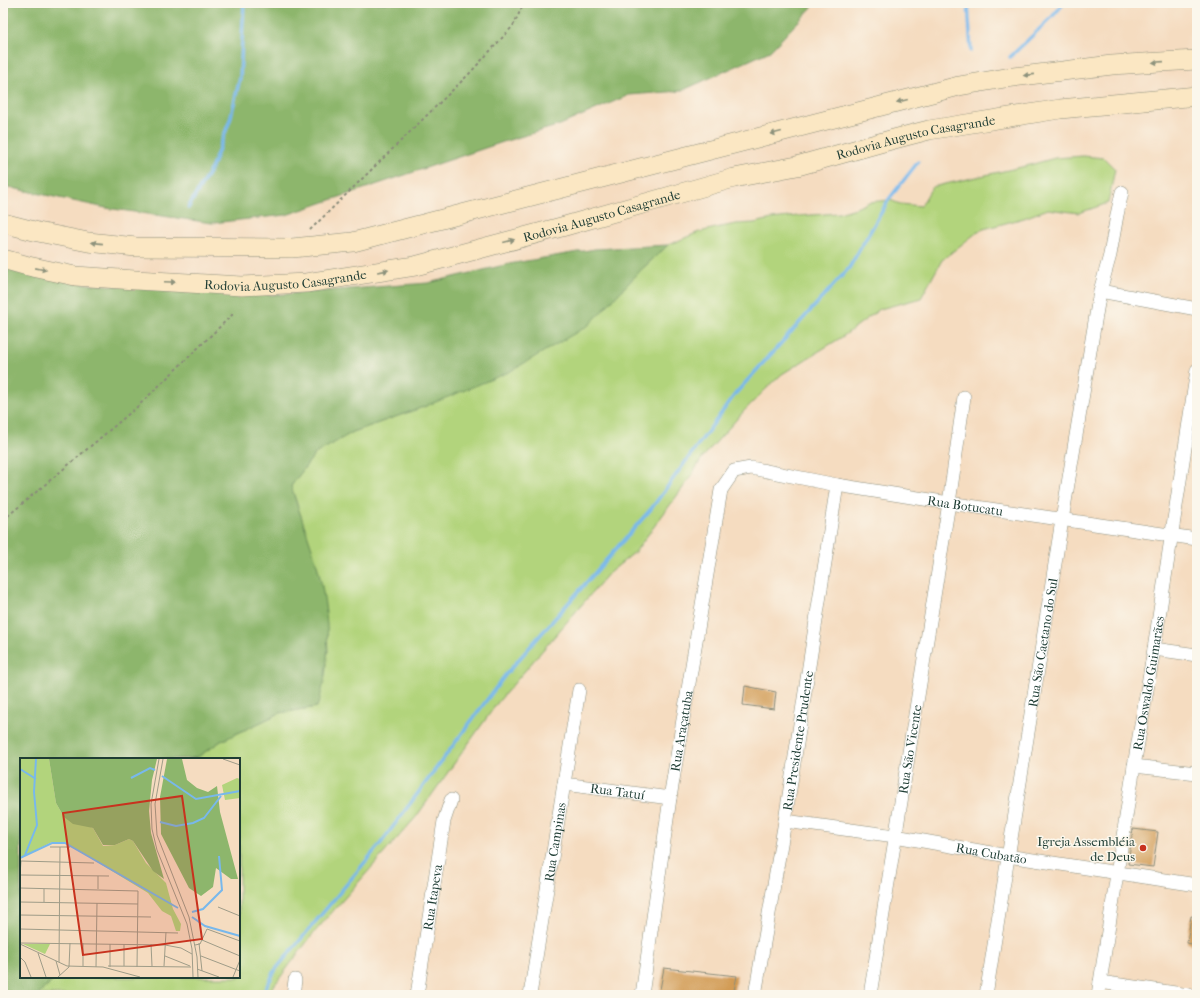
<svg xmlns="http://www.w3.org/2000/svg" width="1200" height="998" font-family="'IM FELL French Canon',serif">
  <rect width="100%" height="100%" fill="#fbf7ec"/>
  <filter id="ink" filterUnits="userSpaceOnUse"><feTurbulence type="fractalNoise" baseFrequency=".025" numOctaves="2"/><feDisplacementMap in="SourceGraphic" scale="8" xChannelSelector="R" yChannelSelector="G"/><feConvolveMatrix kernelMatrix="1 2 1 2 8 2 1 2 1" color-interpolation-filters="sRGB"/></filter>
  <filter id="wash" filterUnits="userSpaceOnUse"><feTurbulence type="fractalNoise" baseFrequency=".012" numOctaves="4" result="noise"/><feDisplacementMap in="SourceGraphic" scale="16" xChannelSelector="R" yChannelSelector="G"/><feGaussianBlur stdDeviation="0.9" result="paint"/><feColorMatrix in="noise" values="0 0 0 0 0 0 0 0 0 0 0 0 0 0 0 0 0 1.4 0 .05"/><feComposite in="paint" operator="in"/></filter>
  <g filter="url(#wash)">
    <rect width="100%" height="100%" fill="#f5dcc0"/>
    <polygon fill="#b2d47c" stroke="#688858" points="1083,156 1104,158 1115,169 1108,203 1079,213 1048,209 1024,218 980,230 942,260 921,298 880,309 842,337 782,374 765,390 744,411 702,458 688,481 635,552 609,573 498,702 416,817 312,935 267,995 37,995 57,977 239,977 239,759 189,759 199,756 221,741 280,713 317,707 328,651 325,609 317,565 291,486 315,453 353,432 426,406 642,269 668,245 699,232 716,228 736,224 754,223 772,219 798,216 839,213 856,208 869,202 890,200 900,204 921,206 932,187 1026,166 1055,158"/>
    <g fill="#8db66c" stroke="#567a50">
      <polygon points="3,3 816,3 770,51 681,91 629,95 560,125 506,141 286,215 212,223 106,208 3,186"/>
      <path d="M 668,245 L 642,269 L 589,325 L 509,372 L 426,406 L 353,432 L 315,454 L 291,486 C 299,513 310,539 317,565 C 329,610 333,663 317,707 L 280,713 L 221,741 L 199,756 L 189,759 L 21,759 L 21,977 L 57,977 L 37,995 L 3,995 L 3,267 L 87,284 L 273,295 L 428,283 L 509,264 L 595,249 Z"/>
    </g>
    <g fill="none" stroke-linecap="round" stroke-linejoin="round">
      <g stroke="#78b8ec" stroke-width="3.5">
        <polyline points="968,3 971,51"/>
        <polyline points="1010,57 1052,17 1064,3"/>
        <polyline points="188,208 212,167 230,120 240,78 244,3"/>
        <polyline points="262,995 276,969 381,843 506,674 651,509 736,393 849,268 889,199 918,162"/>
      </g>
    </g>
    <g id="blocks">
      <g fill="#d29b55">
        <polygon points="745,686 776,692 774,709 743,705"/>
        <polygon points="1133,829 1158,832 1153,867 1128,864"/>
        <polygon points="1191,916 1197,917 1197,945 1187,943"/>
        <polygon points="664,968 737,976 733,995 659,995"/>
      </g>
    </g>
  </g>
  <g filter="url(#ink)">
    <use href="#blocks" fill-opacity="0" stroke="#8a8c7a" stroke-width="1"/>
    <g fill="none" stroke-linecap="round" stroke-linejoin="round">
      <defs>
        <g id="street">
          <polyline points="1100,291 1197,309"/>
          <polyline points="1154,649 1197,655"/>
          <polyline points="1134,766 1197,773"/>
          <path id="s1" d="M 564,784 L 670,798"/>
          <path id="s2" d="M 785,821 L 895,836 L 1008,856 L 1197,885"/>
          <polyline points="1100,982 1189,995"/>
          <polyline points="293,995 295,980"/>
          <path id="s3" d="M 417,995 L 444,821 L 451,800"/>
          <path id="s4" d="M 530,995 L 579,690"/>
          <path id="s5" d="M 642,995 L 670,798 L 721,490 L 734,471 L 751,468 L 837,485 L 949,503 L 1197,539"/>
          <path id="s6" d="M 755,995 L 785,821 L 837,485"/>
          <path id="s7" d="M 870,995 L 949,503 L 964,397"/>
          <path id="s8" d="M 986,995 L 1062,520 L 1100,291 L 1110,255 L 1117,215 L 1122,192"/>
          <path id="s9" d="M 1098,995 L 1134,766 L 1154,649 L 1197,370"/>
        </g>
        <g id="secondary">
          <polyline points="3,223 38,232 88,242 136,247 292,248 353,242 959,86 1005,78 1112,65 1160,62 1197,60"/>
          <path id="s10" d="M 3,259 L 28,266 L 75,276 L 135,280 L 242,286 L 306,283 L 415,266 L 565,226 L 734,178 L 797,166 L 894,139 L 929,130 L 1060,109 L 1197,96"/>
        </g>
      </defs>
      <use href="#street" stroke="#8a8c7a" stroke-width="14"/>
      <use href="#secondary" stroke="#8a8c7a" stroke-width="20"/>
      <g stroke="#8a8c7a" stroke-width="2" stroke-dasharray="3 3" stroke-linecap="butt">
        <polyline points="310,230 469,74 513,26 524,3"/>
        <polyline points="3,520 137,407 233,314"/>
      </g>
      <use href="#street" stroke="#fff" stroke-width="13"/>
      <use href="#secondary" stroke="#fbe7c3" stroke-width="19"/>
    </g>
    <defs><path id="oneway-solid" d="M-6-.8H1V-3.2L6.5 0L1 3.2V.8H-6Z"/></defs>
    <g fill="#8d927c">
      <use href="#oneway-solid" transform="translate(1158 62) rotate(176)"/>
      <use href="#oneway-solid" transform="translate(1029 75) rotate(174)"/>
      <use href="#oneway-solid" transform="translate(902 101) rotate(166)"/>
      <use href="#oneway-solid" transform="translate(776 133) rotate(166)"/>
      <use href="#oneway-solid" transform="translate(509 241) rotate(-15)"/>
      <use href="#oneway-solid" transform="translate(97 243) rotate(-174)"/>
      <use href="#oneway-solid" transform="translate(41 269) rotate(11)"/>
      <use href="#oneway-solid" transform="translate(383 271) rotate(-9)"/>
      <use href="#oneway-solid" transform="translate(170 282) rotate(3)"/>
    </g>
  </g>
  <circle fill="#c8321e" stroke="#fbf7ec" stroke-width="1.5" cx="1143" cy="848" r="4"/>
  <g text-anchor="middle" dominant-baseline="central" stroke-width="3" stroke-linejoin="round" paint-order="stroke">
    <g font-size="13" fill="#1f3d34" stroke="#fbf7ec">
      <text stroke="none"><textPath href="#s10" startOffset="933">Rodovia Augusto Casagrande</textPath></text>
      <text stroke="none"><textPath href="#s10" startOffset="609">Rodovia Augusto Casagrande</textPath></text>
      <text stroke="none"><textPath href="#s10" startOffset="285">Rodovia Augusto Casagrande</textPath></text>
      <text stroke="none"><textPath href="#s5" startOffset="769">Rua Botucatu</textPath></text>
      <text stroke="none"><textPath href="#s8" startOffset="357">Rua São Caetano do Sul</textPath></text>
      <text stroke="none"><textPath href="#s9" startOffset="316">Rua Oswaldo Guimarães</textPath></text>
      <text stroke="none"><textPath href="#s5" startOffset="267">Rua Araçatuba</textPath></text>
      <text stroke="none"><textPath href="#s6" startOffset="258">Rua Presidente Prudente</textPath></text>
      <text stroke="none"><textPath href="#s7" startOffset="249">Rua São Vicente</textPath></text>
      <text stroke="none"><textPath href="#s1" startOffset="54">Rua Tatuí</textPath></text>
      <text stroke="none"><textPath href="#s4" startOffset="155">Rua Campinas</textPath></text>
      <text stroke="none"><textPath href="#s2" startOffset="209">Rua Cubatão</textPath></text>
      <text stroke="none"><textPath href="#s3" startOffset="99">Rua Itapeva</textPath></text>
    </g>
    <g font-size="13" fill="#1f3d34" stroke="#fbf7ec" text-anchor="end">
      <text x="1135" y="841">Igreja Assembléia<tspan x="1135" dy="15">de Deus</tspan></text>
    </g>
  </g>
  <g transform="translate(20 758)">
    <rect width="220" height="220" fill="#f5dcc0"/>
    <path d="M 0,1 L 29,1 L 36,45 L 44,59 L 73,70 L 83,88 L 95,87 L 109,81 L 113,83 L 126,105 L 146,125 L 153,151 L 161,166 L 160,173 L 156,173 L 151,158 L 142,153 L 128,135 L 46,85 L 32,84 L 0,100 ZM 217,20 L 220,21 L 220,40 L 205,42 L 202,27 ZM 3,186 L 30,186 L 25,196 Z" fill="#b2d47c"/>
    <path d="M 29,1 L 137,1 L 132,22 L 129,53 L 131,75 L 144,121 L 133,113 L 113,83 L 109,81 L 95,87 L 83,87 L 73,70 L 53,66 L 44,59 L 36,45 ZM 147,1 L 162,1 L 167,22 L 177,30 L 188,34 L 197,28 L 200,54 L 218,121 L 211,121 L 196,110 L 193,129 L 181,138 L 169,130 L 141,76 L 140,39 Z" fill="#8db66c"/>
    <path fill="none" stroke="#78b8ec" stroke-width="2" d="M 0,11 L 16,21M 142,18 L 176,41 L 220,33M 111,20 L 130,10 L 135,12M 140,64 L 156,68 L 173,65 L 184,60 L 201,38M 5,97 L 17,67 L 14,34 L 16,1M 0,100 L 32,85 L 45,85 L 158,150M 172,154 L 183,151 L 202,132 L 199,98M 172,159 L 185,168 L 220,178"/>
    <path fill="none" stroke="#9f9c88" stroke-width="1" d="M 139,1 L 131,46 L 132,71 L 137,92 L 167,166 L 172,191 L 173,219M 143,1 L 135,46 L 137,77 L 169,159 L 177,199 L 178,219M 203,1 L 220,7M 30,89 L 50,89M 0,117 L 89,118M 0,117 L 1,103 L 74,105M 78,118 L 78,131M 0,130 L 118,133 L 117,209M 0,144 L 118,146M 24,144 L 24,131M 198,149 L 220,158M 0,157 L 131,159M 0,171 L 158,175M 182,182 L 220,198M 0,185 L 145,187 L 161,190 L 172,196M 179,185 L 182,213M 0,186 L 47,208 L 83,209 L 120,219M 90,186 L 90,209M 131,186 L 132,208M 175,187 L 180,186 L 187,171 L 220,183M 18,195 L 26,219M 145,198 L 170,208M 181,198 L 220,213M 0,199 L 5,204 L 11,219M 36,203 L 40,217M 39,204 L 40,89M 63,208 L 63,185M 88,208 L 171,209M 104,208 L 104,186M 144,208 L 146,174M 76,209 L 77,145M 177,211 L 199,219M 38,219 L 49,209 L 50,185M 213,219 L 220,202"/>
    <path fill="#c8321e" fill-opacity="0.15" stroke="#c8321e" stroke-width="2" d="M 162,38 L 182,181 L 63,197 L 43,55 Z"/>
    <rect width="220" height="220" fill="none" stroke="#1f3d34" stroke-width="2"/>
  </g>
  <rect width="1200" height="998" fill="none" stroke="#fbf7ec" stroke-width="16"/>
</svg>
